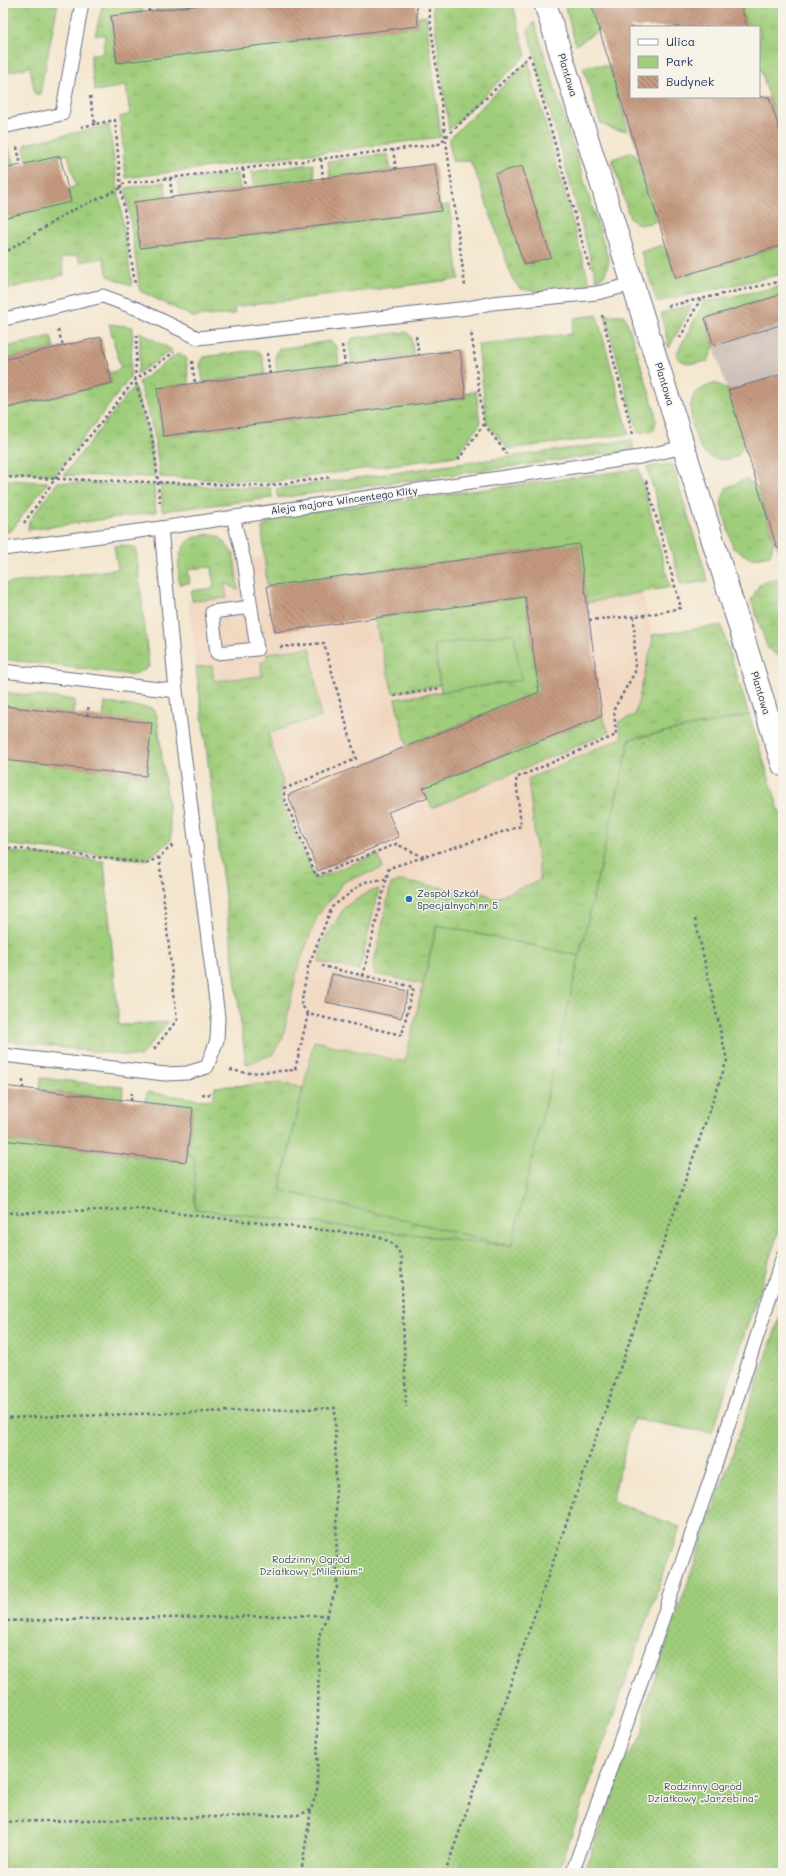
<svg xmlns="http://www.w3.org/2000/svg" width="786" height="1876" font-family="Mali,sans-serif">
  <defs>
    <pattern id="grass-tufts" width="24" height="20" patternUnits="userSpaceOnUse"><rect width="24" height="20" fill="#a0cd7b"/><path d="M3 7l-1-3M5 7V3M7 7l1-3M15 17l-1-3M17 17v-4M19 17l1-3" fill="none" stroke="#89b06d"/></pattern>
    <pattern id="garden-dots" width="8" height="8" patternUnits="userSpaceOnUse"><rect width="8" height="8" fill="#a0cd7b"/><path d="M2 2h.1M6 6h.1" fill="none" stroke="#89b06d" stroke-width="1.8" stroke-linecap="round"/></pattern>
    <pattern id="building-back-hatch" width="6" height="6" patternUnits="userSpaceOnUse"><rect width="6" height="6" fill="#c69a7f"/><path d="M-1 5l2 2M0 0l6 6M5-1l2 2" fill="none" stroke="#a07e6b"/></pattern>
  </defs>
  <rect width="100%" height="100%" fill="#f7f3e8"/>
  <filter id="ink" filterUnits="userSpaceOnUse"><feTurbulence type="fractalNoise" baseFrequency=".025" numOctaves="2"/><feDisplacementMap in="SourceGraphic" scale="8" xChannelSelector="R" yChannelSelector="G"/><feConvolveMatrix kernelMatrix="1 2 1 2 8 2 1 2 1" color-interpolation-filters="sRGB"/></filter>
  <filter id="wash" filterUnits="userSpaceOnUse"><feTurbulence type="fractalNoise" baseFrequency=".012" numOctaves="4" result="noise"/><feDisplacementMap in="SourceGraphic" scale="16" xChannelSelector="R" yChannelSelector="G"/><feGaussianBlur stdDeviation="0.9" result="paint"/><feColorMatrix in="noise" values="0 0 0 0 0 0 0 0 0 0 0 0 0 0 0 0 0 1.4 0 .05"/><feComposite in="paint" operator="in"/></filter>
  <g filter="url(#wash)">
    <rect width="100%" height="100%" fill="#f4e6ce"/>
    <polygon fill="#f1d5bd" points="622,506 653,639 512,1246 241,1214 255,1125 246,1064 188,601 227,598 220,563"/>
    <polygon fill="#cec1ba" points="783,294 783,569 705,318"/>
    <g fill="url(#grass-tufts)" stroke="#5e7e6c">
      <polygon points="3,3 58,3 40,94 35,95 30,67 3,73"/>
      <polygon points="103,3 141,3 143,12 111,16 117,63 418,26 417,17 426,16 441,137 126,178 120,117 130,114 126,86 95,91 91,66 91,54 103,53 105,35 95,35"/>
      <polygon points="155,3 217,3 156,11"/>
      <polygon points="432,3 511,3 513,5 526,55 449,130"/>
      <polygon points="564,3 591,3 599,30 576,45"/>
      <polygon points="740,3 783,3 783,141 759,64 759,27 747,27"/>
      <polygon points="534,22 609,261 605,274 597,281 528,31"/>
      <polygon points="528,61 590,285 542,292 520,289 513,280 478,179 470,161 452,161 449,139"/>
      <path d="M 594,65 L 610,66 L 628,130 C 617,131 609,129 600,122 L 583,67 Z"/>
      <polygon points="109,125 132,286 108,276 104,258 80,262 77,255 61,258 64,275 3,290 3,218 71,201 68,189 76,186 68,154 28,163 24,149 26,144"/>
      <polygon points="9,148 14,167 3,169 3,150"/>
      <polygon points="633,152 638,159 655,214 655,222 640,225 630,219 612,159"/>
      <polygon points="388,154 391,170 330,178 328,161"/>
      <polygon points="313,164 315,180 254,187 251,172"/>
      <polygon points="238,173 240,189 180,196 178,181"/>
      <polygon points="164,182 167,198 140,248 440,211 440,206 450,205 459,279 234,307 235,314 193,317 140,291 126,188"/>
      <polygon points="662,245 667,250 676,278 783,245 783,274 657,302 641,252"/>
      <path d="M 783,286 L 783,294 L 705,318 L 714,346 L 708,361 C 696,363 684,367 676,355 L 704,302 Z"/>
      <polygon points="692,305 669,348 661,313"/>
      <polygon points="597,315 629,434 508,449 487,423 478,344 571,334 575,318"/>
      <polygon points="605,315 624,315 629,327 655,411 656,421 654,430 638,433"/>
      <polygon points="109,324 133,327 130,378 55,475 3,472 3,409 112,383 109,373 121,369"/>
      <polygon points="140,332 172,350 137,374 140,360"/>
      <polygon points="406,332 411,336 414,355 352,363 349,344 353,338"/>
      <polygon points="51,336 54,348 3,360 3,348"/>
      <polygon points="330,341 337,347 339,365 277,373 275,354 279,349"/>
      <polygon points="255,350 262,355 265,374 203,382 200,364 204,357"/>
      <polygon points="179,353 186,358 189,384 157,388 163,436 466,398 466,393 476,391 480,424 456,456 270,482 160,477 154,433 139,382"/>
      <path d="M 716,383 L 728,390 L 745,443 L 738,455 C 728,462 710,461 702,450 C 695,442 688,411 692,400 C 695,390 707,386 716,383 Z"/>
      <polygon points="134,386 150,438 155,477 64,475"/>
      <polygon points="632,440 634,450 278,498 276,489"/>
      <polygon points="672,464 708,581 681,585 647,467"/>
      <polygon points="639,469 670,587 587,603 579,544 267,586 262,528 273,517"/>
      <polygon points="746,479 758,488 774,542 770,555 751,559 733,548 721,503 726,488"/>
      <polygon points="3,480 48,482 11,531 3,532"/>
      <polygon points="58,482 154,486 156,512 28,530 29,521"/>
      <polygon points="161,485 271,488 272,498 162,511"/>
      <path d="M 212,534 L 221,538 L 234,555 L 238,590 L 224,582 L 227,598 L 192,601 L 191,591 L 214,588 L 212,567 L 188,569 L 190,583 L 179,584 C 177,555 179,536 212,534 Z"/>
      <polygon points="122,545 136,548 149,667 133,675 3,659 3,584 118,569 114,546"/>
      <polygon points="776,579 783,583 783,657 780,657 768,649 751,600 760,584"/>
      <polygon points="525,597 539,692 407,746 395,699 521,680 434,645 440,685 393,693 374,618"/>
      <polygon points="721,625 749,715 630,739 580,956 437,925 423,984 376,974 373,968 391,884 399,881 487,894 493,899 540,880 528,779 622,738 618,722 635,715 653,639 652,635"/>
      <polygon points="310,648 321,717 268,733 283,783 279,796 315,879 378,854 383,868 345,881 317,916 297,971 283,1037 272,1055 246,1064 196,667 212,666 214,681 262,676 261,661 267,659 267,653"/>
      <polygon points="3,692 75,700 73,714 3,706"/>
      <polygon points="105,703 151,708 157,715 171,831 171,840 146,860 3,844 3,760 103,718"/>
      <polygon points="602,716 609,732 432,808 423,788"/>
      <polygon points="3,851 104,861 119,1025 168,1022 140,1057 9,1041 3,1030"/>
      <polygon points="379,889 359,970 319,962 322,943 345,907 368,892"/>
      <polygon points="41,1078 123,1087 122,1100 40,1090"/>
      <polygon points="283,1083 303,1088 280,1190 512,1246 195,1209 194,1157 187,1155 193,1108 145,1103 147,1092 203,1100 213,1099 215,1087"/>
    </g>
    <g fill="#a0cd7b" stroke="#5e7e6c">
      <polygon points="514,633 521,680 441,692 434,645"/>
      <polygon points="437,925 580,956 512,1246 280,1190 314,1041 405,1062"/>
    </g>
    <g fill="url(#garden-dots)" stroke="#5e7e6c">
      <polygon points="749,715 783,822 783,1218 712,1433 633,1419 612,1501 680,1527 558,1873 3,1873 3,1140 186,1162 187,1155 194,1156 195,1209 512,1246 630,739"/>
      <path d="M 783,1308 L 783,1873 L 584,1873 L 624,1759 C 638,1746 649,1728 644,1709 Z"/>
    </g>
    <g id="blocks">
      <g fill="url(#building-back-hatch)">
        <polygon points="217,3 416,3 418,26 117,63 111,16"/>
        <polygon points="591,3 740,3 747,27 631,27 631,97 769,97 783,141 783,245 676,278"/>
        <polygon points="60,156 71,202 3,218 3,169"/>
        <polygon points="435,164 441,211 140,248 134,202"/>
        <polygon points="522,166 551,257 524,265 495,174"/>
        <polygon points="783,294 783,324 714,346 705,318"/>
        <polygon points="101,337 112,383 3,409 3,360"/>
        <polygon points="460,350 466,398 163,436 157,388"/>
        <polygon points="783,374 783,547 777,548 728,390"/>
        <polygon points="579,544 602,716 423,788 428,797 388,812 399,837 318,871 288,795 539,692 525,597 275,632 267,586"/>
        <polygon points="3,706 152,723 146,776 3,760"/>
        <polygon points="332,974 408,991 401,1018 326,1002"/>
        <polygon points="3,1086 193,1108 186,1162 3,1140"/>
      </g>
    </g>
  </g>
  <g filter="url(#ink)">
    <use href="#blocks" fill-opacity="0" stroke="#676f85" stroke-width="1"/>
    <g fill="none" stroke-linecap="round" stroke-linejoin="round">
      <defs>
        <g id="service">
          <polyline points="3,127 62,114 82,3"/>
          <polyline points="9,318 103,296 138,309 198,338 468,308 492,303 597,293 633,284"/>
          <polyline points="233,517 244,560 257,649 217,653 212,612 251,607"/>
          <polyline points="3,549 161,528 640,457 684,447"/>
          <polyline points="3,671 176,691"/>
          <polyline points="3,1055 165,1074 187,1073 207,1067 217,1040 218,1017 176,691 161,528"/>
          <polyline points="572,1873 623,1734 716,1463 783,1256"/>
        </g>
        <polyline id="minor" points="545,3 783,765"/>
      </defs>
      <use href="#service" stroke="#676f85" stroke-width="15"/>
      <use href="#minor" stroke="#676f85" stroke-width="24"/>
      <g stroke="#676f85" stroke-width="2.5" stroke-dasharray="3 3" stroke-linecap="butt">
        <polyline points="148,3 149,12"/>
        <polyline points="428,3 465,286"/>
        <polyline points="532,61 590,270"/>
        <polyline points="90,96 95,124 115,120 121,188 135,284"/>
        <polyline points="81,127 95,124"/>
        <polyline points="17,147 21,165"/>
        <polyline points="393,149 396,170"/>
        <polyline points="321,159 323,179"/>
        <polyline points="243,169 245,188"/>
        <polyline points="170,178 172,197"/>
        <polyline points="122,184 439,144 530,55"/>
        <polyline points="3,254 67,213 121,188"/>
        <polyline points="668,306 783,281"/>
        <polyline points="602,315 633,435"/>
        <polyline points="58,330 63,346"/>
        <polyline points="137,335 135,380 152,438 156,462 160,505"/>
        <polyline points="416,336 419,355"/>
        <polyline points="680,338 700,300"/>
        <polyline points="342,345 345,364"/>
        <polyline points="267,353 270,374"/>
        <polyline points="192,361 195,383"/>
        <polyline points="484,424 507,454"/>
        <polyline points="458,460 484,424 471,331"/>
        <polyline points="3,477 267,486 332,477"/>
        <polyline points="24,523 55,479 135,380 174,352"/>
        <polyline points="589,620 647,615 681,608 646,480"/>
        <polyline points="280,647 324,643 356,759 284,789 284,797 316,876 396,844 424,857"/>
        <polyline points="394,696 441,688"/>
        <polyline points="87,716 89,704"/>
        <polyline points="3,847 148,863 159,857"/>
        <polyline points="363,976 389,868 521,826 516,778 616,735 614,709 635,672 634,616"/>
        <polyline points="308,1014 301,1004 308,967 332,907 364,882 386,879"/>
        <polyline points="154,1049 177,1020 159,857 173,845"/>
        <polyline points="230,1070 247,1073 295,1070 308,1014 402,1035 413,987 322,966"/>
        <polyline points="23,1080 23,1088"/>
        <polyline points="202,1094 209,1095 209,1090"/>
        <polyline points="131,1101 132,1093"/>
        <path d="M 3,1213 L 138,1209 L 376,1236 C 388,1240 396,1245 401,1256 L 406,1407"/>
        <polyline points="3,1418 335,1408 337,1587 327,1615 3,1621"/>
        <polyline points="3,1822 298,1815 311,1810"/>
        <polyline points="301,1873 311,1810 317,1791 319,1636 327,1615"/>
        <polyline points="445,1873 727,1060 695,919"/>
      </g>
      <use href="#service" stroke="#fff" stroke-width="13"/>
      <use href="#minor" stroke="#fff" stroke-width="22"/>
    </g>
  </g>
  <circle fill="#1f6fb2" stroke="#f7f3e8" stroke-width="1.5" cx="409" cy="899" r="4"/>
  <g text-anchor="middle" dominant-baseline="central" stroke-width="3" stroke-linejoin="round" paint-order="stroke">
    <g font-size="10" fill="#1b2f5e" stroke="#f7f3e8">
      <text transform="translate(568 75) rotate(73)">Plantowa</text>
      <text transform="translate(665 384) rotate(73)">Plantowa</text>
      <text transform="translate(344 500) rotate(-8)">Aleja majora Wincentego Klity</text>
      <text transform="translate(761 693) rotate(73)">Plantowa</text>
    </g>
    <g font-size="10" fill="#1b2f5e" stroke="#f7f3e8" text-anchor="start">
      <text x="417" y="893">Zespół Szkół<tspan x="417" dy="12">Specjalnych nr 5</tspan></text>
    </g>
    <g font-size="10" fill="#3c5665" stroke="#f7f3e8">
      <text x="311" y="1559">Rodzinny Ogród<tspan x="311" dy="12">Działkowy „Milenium”</tspan></text>
      <text x="703" y="1786">Rodzinny Ogród<tspan x="703" dy="12">Działkowy „Jarzębina”</tspan></text>
    </g>
  </g>
  <rect width="786" height="1876" fill="none" stroke="#f7f3e8" stroke-width="16"/>
  <rect x="630" y="26" width="130" height="72" fill="#f7f3e8" stroke="#9fa5b1"/>
  <rect x="638" y="39" width="20" height="6" fill="#ffffff" stroke="#9fa5b1"/>
  <text x="666" y="46" font-size="12" fill="#1b2f5e">Ulica</text>
  <rect x="638" y="56" width="20" height="12" fill="#a0cd7b" stroke="#9fa5b1"/>
  <text x="666" y="66" font-size="12" fill="#1b2f5e">Park</text>
  <rect x="638" y="76" width="20" height="12" fill="url(#building-back-hatch)" stroke="#9fa5b1"/>
  <text x="666" y="86" font-size="12" fill="#1b2f5e">Budynek</text>
</svg>
